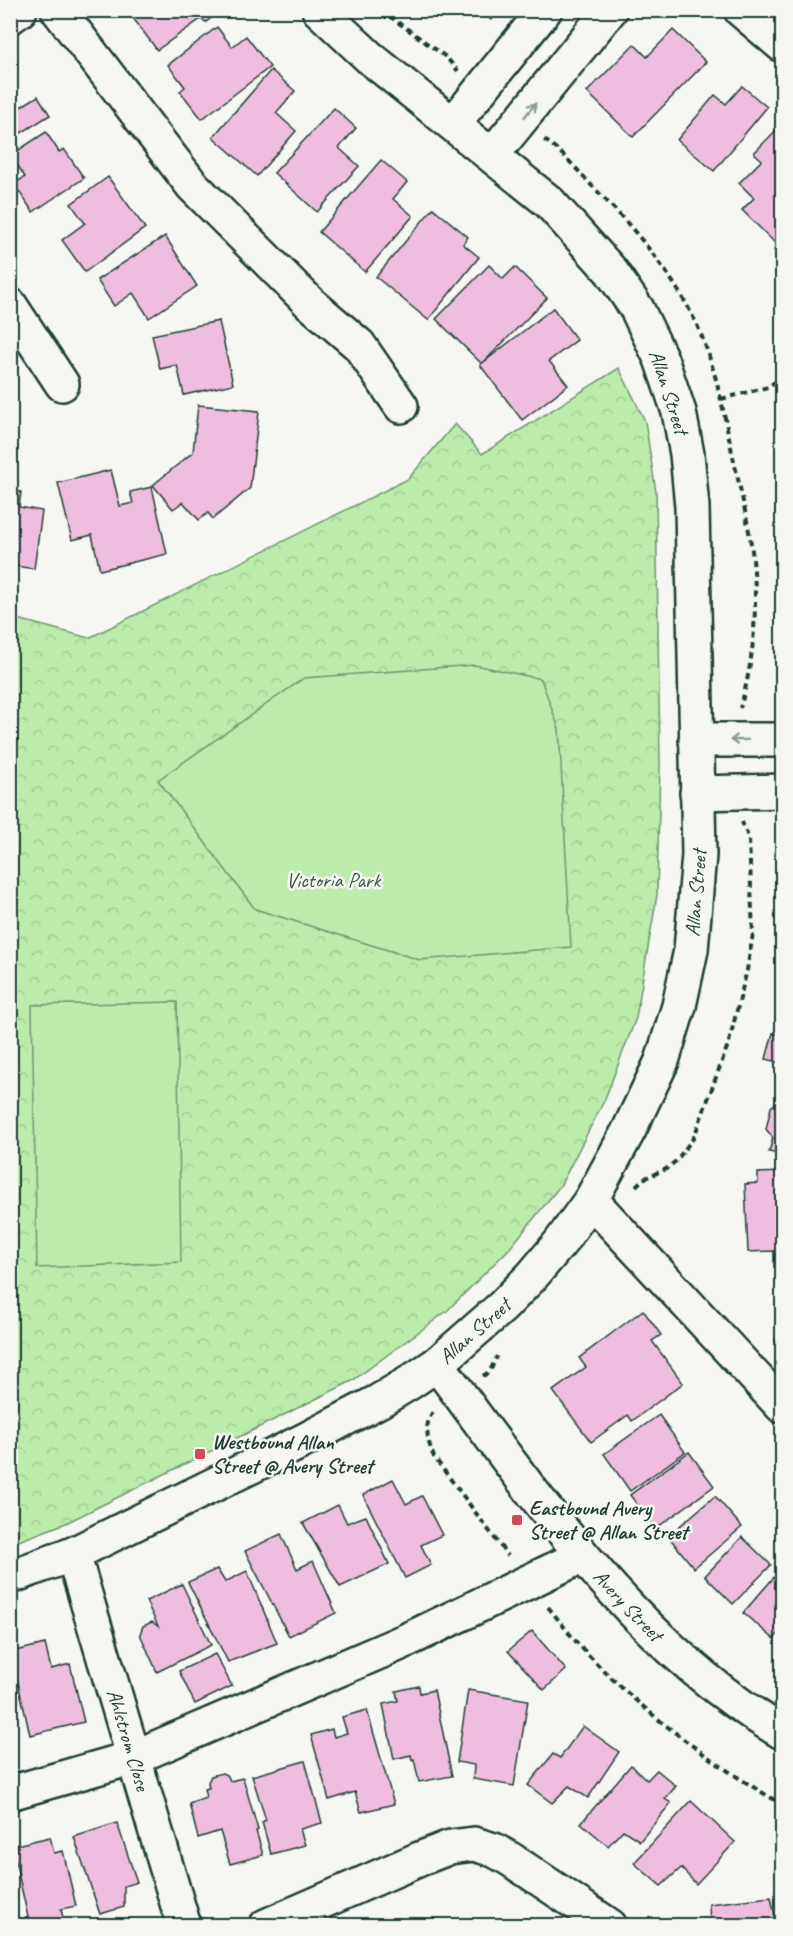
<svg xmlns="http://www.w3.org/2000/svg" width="793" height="1936" font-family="Caveat,sans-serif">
  <defs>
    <pattern id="park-crowns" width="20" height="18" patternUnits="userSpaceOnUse" patternTransform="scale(1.5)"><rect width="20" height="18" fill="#bcecab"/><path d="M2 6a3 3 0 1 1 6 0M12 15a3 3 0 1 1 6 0" fill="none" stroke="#a1cb94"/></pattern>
  </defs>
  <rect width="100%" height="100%" fill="#f6f6f2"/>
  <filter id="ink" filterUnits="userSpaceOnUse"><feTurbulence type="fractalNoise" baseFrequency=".0167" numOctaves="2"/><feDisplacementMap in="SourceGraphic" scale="12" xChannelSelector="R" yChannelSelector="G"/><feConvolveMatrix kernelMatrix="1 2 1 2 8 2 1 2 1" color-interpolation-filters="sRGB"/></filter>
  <g filter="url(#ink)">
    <polygon fill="url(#park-crowns)" stroke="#6e9470" stroke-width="1.5" points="619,368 645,421 656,492 660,763 657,895 636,1018 604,1101 560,1186 510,1248 447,1311 352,1381 66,1523 11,1544 10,617 89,638 408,479 455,424 482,454"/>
    <g fill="#bcecab" stroke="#6e9470" stroke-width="1.5">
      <polygon points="475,665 541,679 559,729 571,947 420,960 255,909 158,780 304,678"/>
      <polygon points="177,1002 181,1262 37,1268 32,1005"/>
    </g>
    <g fill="#efbede" stroke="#1f3d34" stroke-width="1.5">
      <polygon points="127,10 218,10 219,12 206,22 201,19 157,50"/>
      <polygon points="480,10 500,10 491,20"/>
      <polygon points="217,27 232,47 246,36 270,67 202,119 180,91 185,87 168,65"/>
      <polygon points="673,30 706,62 633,137 587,92 634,44 647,57"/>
      <polygon points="271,70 295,91 276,113 296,131 257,176 213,137"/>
      <polygon points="742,86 767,107 714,171 677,140 715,95 726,104"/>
      <polygon points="10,96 19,108 38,96 50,115 10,140"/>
      <polygon points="334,108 356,128 339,148 359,166 317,212 274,173"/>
      <polygon points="782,124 782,170 776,177 782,183 782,241 778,246 742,210 754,198 739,183 762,160 754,153"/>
      <polygon points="46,132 59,152 64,149 84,178 33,212 14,184 25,177 11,155"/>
      <polygon points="381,160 407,182 393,199 413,216 365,272 319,232"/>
      <polygon points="108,177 145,228 85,272 62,240 85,223 71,204"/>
      <polygon points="433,208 468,237 463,244 479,257 428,320 376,277"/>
      <polygon points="165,236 197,286 149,318 133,293 114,306 97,280"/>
      <polygon points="782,242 782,258 774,250"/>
      <polygon points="489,265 503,279 515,267 547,298 482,364 436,319"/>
      <polygon points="553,308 577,340 549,361 568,385 522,420 480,365"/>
      <polygon points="219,321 233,384 184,395 177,365 160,369 152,335"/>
      <polygon points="198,405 259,411 250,488 213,519 208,513 199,520 183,502 173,509 153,485 193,452"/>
      <polygon points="111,470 120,506 133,503 130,492 152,487 167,554 100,570 92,535 72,540 58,483"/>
      <polygon points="10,491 21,492 19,507 42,511 34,569 10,565"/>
      <polygon points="782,933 782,969 778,968"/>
      <polygon points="773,1033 782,1035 782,1063 766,1059"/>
      <polygon points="782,1095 782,1155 769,1152 773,1138 766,1129 771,1107 777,1102 781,1103"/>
      <polygon points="782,1172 782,1266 774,1267 774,1251 748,1252 745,1184 758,1183 758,1173"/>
      <polygon points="643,1310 661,1335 652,1341 683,1383 632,1421 628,1415 591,1442 553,1391 586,1367 579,1358"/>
      <polygon points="782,1333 782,1349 775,1340"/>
      <polygon points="659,1415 685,1452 630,1491 604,1454"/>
      <polygon points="689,1452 714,1486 655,1529 630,1495"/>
      <polygon points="393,1479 406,1504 422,1496 442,1535 421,1545 431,1565 405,1578 363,1495"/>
      <polygon points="715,1496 742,1527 694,1568 668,1536"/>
      <polygon points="338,1505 347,1523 366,1516 389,1564 340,1587 303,1523"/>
      <polygon points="281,1534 297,1569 313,1561 336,1613 289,1636 245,1551"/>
      <polygon points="742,1537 771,1565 733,1604 705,1576"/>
      <polygon points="782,1568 782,1629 774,1639 743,1613"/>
      <polygon points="217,1569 225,1582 247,1571 277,1643 228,1662 188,1582"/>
      <polygon points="182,1584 211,1645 157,1672 140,1634 143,1626 152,1622 158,1626 146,1601"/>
      <polygon points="532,1631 566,1670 544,1690 508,1651"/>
      <polygon points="45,1644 51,1669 70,1664 84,1722 30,1735 11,1652"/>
      <polygon points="215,1654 232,1686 195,1704 179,1671"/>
      <polygon points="419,1686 420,1693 434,1690 452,1776 419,1782 414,1759 412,1760 411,1755 394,1759 383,1704 398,1701 396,1691"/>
      <polygon points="468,1690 528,1700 514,1786 473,1779 474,1765 457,1762"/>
      <polygon points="367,1710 394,1804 361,1812 355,1792 329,1800 311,1735 332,1729 334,1737 347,1733 342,1717"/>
      <polygon points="583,1726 619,1752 588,1798 569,1786 552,1803 528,1785 553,1754 560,1758"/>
      <polygon points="305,1761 322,1823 300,1829 305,1845 271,1854 262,1822 266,1820 252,1776"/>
      <polygon points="631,1765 647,1780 657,1770 676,1786 665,1799 671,1803 640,1841 623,1830 608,1846 581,1823"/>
      <polygon points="222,1773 228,1776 230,1781 243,1778 258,1830 256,1831 263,1855 230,1864 220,1831 198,1838 189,1803 206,1797 204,1789 209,1788 208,1782 211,1776"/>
      <polygon points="691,1801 735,1842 696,1884 681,1868 661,1886 634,1863"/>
      <polygon points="117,1823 137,1882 124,1886 124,1907 100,1914 74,1837"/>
      <polygon points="50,1837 54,1853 63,1851 76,1906 61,1909 65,1926 30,1926 12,1846"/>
      <polygon points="771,1897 777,1926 710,1926 709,1904"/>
    </g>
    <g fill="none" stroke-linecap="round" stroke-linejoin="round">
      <defs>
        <g id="minor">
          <polyline points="58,10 192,185 310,303 359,345 401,406"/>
          <polyline points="741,10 782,45"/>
          <polyline points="10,17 20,10"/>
          <polyline points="453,124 545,10"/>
          <polyline points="492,155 610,10"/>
          <polyline points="10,305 62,384"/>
          <polyline points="696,740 782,740"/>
          <polyline points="697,793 782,791"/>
          <polyline points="591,1200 782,1406"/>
          <path id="s1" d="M 437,1364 C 538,1499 634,1645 782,1732"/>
          <path id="s2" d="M 73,1554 L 184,1926"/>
          <path id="s3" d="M 10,1577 L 73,1554 L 303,1441 L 379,1401 L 409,1383 L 437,1364 L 502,1307 L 532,1276 L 560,1243 L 591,1200 L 629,1130 L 662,1061 L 679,1006 L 691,950 L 699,855 L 692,507 L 687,454 L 679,412 L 661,359 L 637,309 L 611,271 L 549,202 L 369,57 L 319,10"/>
          <polyline points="10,1793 135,1757 405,1641 582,1556"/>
          <polyline points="266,1926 422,1858 450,1847 474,1844 494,1850 510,1859 610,1926"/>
        </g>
      </defs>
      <use href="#minor" stroke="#1f3d34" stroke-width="38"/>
      <g stroke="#1f3d34" stroke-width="4" stroke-dasharray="6 4.5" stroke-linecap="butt">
        <polyline points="381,10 446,57 458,71"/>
        <path d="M 544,140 C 558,147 581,174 593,187 C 633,227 672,272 697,325 C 715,365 723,408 732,452 C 738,480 745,508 750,537 C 759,591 756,656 740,708"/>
        <polyline points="721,399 768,387 782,377"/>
        <polyline points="636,1186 643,1179 666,1169 676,1161 694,1137 729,1042 747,970 753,934 749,839 742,822"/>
        <polyline points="483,1376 490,1371 497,1356"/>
        <path d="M 433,1412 C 423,1424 428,1443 434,1457 L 508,1556"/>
        <path d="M 548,1607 C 559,1620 569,1634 580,1646 C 636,1707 711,1764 782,1804"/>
      </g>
      <use href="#minor" stroke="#f6f6f2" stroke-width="33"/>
    </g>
    <defs><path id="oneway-shaft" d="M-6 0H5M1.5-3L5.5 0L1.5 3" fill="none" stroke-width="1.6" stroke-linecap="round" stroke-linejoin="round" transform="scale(1.5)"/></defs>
    <g stroke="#8a9a93">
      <use href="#oneway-shaft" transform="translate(530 110) rotate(-51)"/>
      <use href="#oneway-shaft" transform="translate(739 740) rotate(179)"/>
    </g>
  </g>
  <g fill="#d1495b" stroke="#f6f6f2" stroke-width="2">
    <rect x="194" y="1448" width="12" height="12" rx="3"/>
    <rect x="511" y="1514" width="12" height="12" rx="3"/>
  </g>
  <g text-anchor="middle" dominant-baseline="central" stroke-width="5" stroke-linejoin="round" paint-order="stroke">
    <g font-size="21" fill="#1f3d34" stroke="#f6f6f2">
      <text transform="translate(669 392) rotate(72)">Allan Street</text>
      <text stroke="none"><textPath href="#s3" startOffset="1032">Allan Street</textPath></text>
      <text stroke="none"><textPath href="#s3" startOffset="528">Allan Street</textPath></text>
      <text stroke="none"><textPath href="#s1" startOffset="308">Avery Street</textPath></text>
      <text stroke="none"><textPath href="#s2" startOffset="194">Ahlstrom Close</textPath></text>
    </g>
    <g font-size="21" fill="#375746" stroke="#f6f6f2">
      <text x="333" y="880">Victoria Park</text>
    </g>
    <g font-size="21" font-weight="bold" fill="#1f3d34" stroke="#f6f6f2" text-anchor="start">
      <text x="212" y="1442">Westbound Allan<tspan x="212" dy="24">Street @ Avery Street</tspan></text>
      <text x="529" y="1508">Eastbound Avery<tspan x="529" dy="24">Street @ Allan Street</tspan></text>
    </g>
  </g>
  <rect width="793" height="1936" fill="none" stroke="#f6f6f2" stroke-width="36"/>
  <rect x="18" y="18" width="757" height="1900" fill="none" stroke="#1f3d34" stroke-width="2" filter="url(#ink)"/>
</svg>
